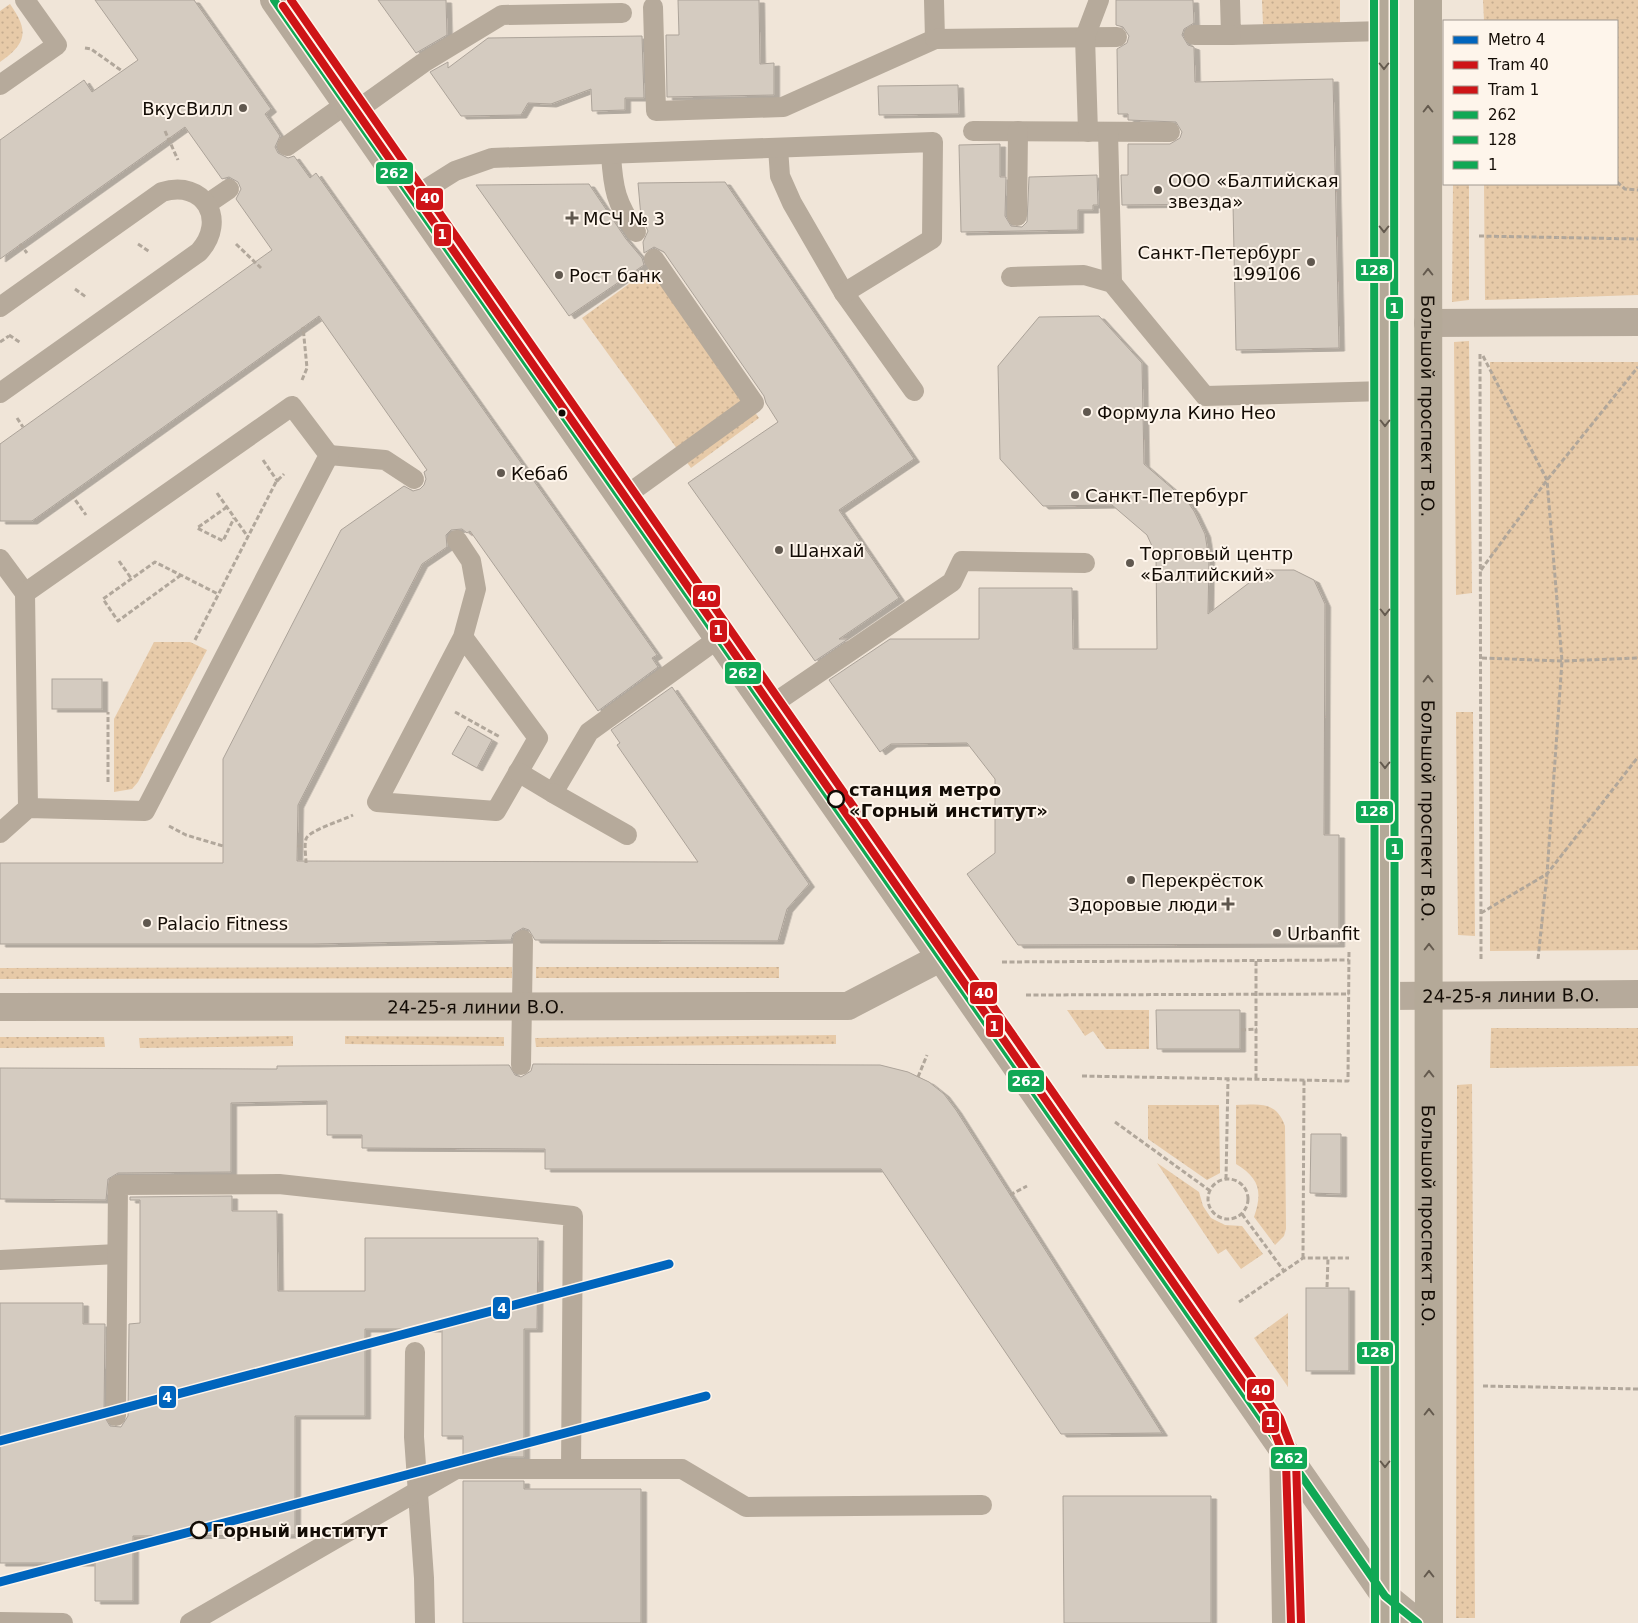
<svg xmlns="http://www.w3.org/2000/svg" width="1638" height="1623" font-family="'DejaVu Sans',sans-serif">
  <defs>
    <pattern id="grass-dots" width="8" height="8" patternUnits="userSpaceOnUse" patternTransform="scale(1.25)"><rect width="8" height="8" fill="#e7caa8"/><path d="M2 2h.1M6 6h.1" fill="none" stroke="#c5ac8f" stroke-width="1.8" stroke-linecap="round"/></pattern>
    <filter id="shadow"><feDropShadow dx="5.5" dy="3" stdDeviation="0" flood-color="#0004"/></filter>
  </defs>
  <rect width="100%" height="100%" fill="#f0e5d8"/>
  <g fill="url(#grass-dots)">
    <polygon points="1262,0 1340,0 1340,24 1263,25"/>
    <polygon points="1483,0 1638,0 1638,295 1485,300 1484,184 1617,184 1617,21 1484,21"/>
    <path d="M 10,4 C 29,31 27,43 0,62 L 0,11 Z"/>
    <polygon points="1453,184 1469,184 1469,300 1452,302"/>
    <polygon points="651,268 759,418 691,468 582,318"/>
    <polygon points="1469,341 1472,593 1456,595 1454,342"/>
    <polygon points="1490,362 1638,362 1638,950 1490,951"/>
    <polygon points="154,642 190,642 207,650 138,782 132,789 114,792 114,719"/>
    <polygon points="1456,712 1473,712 1475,936 1458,935"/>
    <polygon points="512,967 512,978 0,979 0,968"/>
    <rect x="536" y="967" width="243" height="11"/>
    <polygon points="1067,1010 1149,1010 1149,1049 1106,1049 1093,1031 1085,1036"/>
    <polygon points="1491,1028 1638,1028 1638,1066 1490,1068"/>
    <polygon points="836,1035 836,1044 536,1047 535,1038"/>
    <polygon points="293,1036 293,1046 140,1048 139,1038"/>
    <polygon points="345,1036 504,1037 504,1046 345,1044"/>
    <polygon points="0,1037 104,1037 105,1047 0,1048"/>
    <polygon points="1472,1084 1475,1618 1456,1618 1457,1085"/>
    <polygon points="1148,1105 1219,1105 1220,1173 1207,1180 1148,1139"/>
    <path d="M 1236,1105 C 1259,1105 1276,1100 1285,1126 L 1286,1229 L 1284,1236 L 1275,1245 L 1254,1217 C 1263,1191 1259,1178 1236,1164 Z"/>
    <polygon points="1157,1163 1199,1192 1203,1206 1211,1218 1225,1225 1242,1226 1263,1254 1241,1269 1226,1249 1218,1254"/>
    <polygon points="1288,1313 1288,1387 1254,1338"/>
  </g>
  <g fill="#d4cbc0" stroke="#aca399" filter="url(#shadow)">
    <polygon points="95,0 194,0 271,109 265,114 280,136 275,147 278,153 288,158 294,156 310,178 316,173 657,655 652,658 658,667 598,711 470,531 467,533 462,529 451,530 446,535 447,547 422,564 298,805 297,861 698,862 617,745 620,743 611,730 672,687 809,884 787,909 778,941 535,940 529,930 523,928 513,934 511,940 313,944 0,944 0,863 223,863 223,759 297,615 341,530 404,486 413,491 420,489 424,485 426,479 424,472 427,470 319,316 32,521 0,521 0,444 272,250 236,199 241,189 238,182 229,177 222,179 185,127 0,259 0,140 84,80 92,92 138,60"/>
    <polygon points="378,0 446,0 447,35 416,53"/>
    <polygon points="678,0 759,0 760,64 774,63 774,95 667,97 666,35 679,35"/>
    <polygon points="1116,0 1193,0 1194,23 1184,29 1182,35 1188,45 1194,47 1195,82 1333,79 1339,348 1236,350 1233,204 1122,205 1121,175 1128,175 1128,144 1170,144 1180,138 1182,132 1176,122 1128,120 1128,114 1118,114 1117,49 1127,43 1129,36 1123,27 1116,25"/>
    <polygon points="642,36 644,98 625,98 625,110 592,111 591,89 551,104 528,103 521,115 461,116 430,72 448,62 448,68 488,38"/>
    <polygon points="958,85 959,114 879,115 878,86"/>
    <polygon points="1000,144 1000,177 1006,177 1005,216 1011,226 1022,227 1027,222 1029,177 1097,175 1098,205 1093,205 1093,210 1078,210 1078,230 961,232 959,145"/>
    <polygon points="725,182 914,459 839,510 899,598 839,639 848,639 815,661 688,483 778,422 766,403 764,396 664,252 654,247 644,253 643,242 648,231 641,217 638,183"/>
    <polygon points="589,184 626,239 642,258 644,265 569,316 476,185"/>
    <polygon points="1099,316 1142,363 1144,464 1187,501 1194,511 1205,534 1209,559 1208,614 1266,570 1294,570 1314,580 1325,604 1324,835 1339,835 1339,944 1018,945 967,874 995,853 995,779 967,743 891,744 880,752 829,680 890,639 979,639 979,588 1072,588 1073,649 1157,649 1156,555 1147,535 1112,505 1043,506 1000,459 998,366 1039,317"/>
    <rect x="52" y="679" width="50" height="30"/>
    <polygon points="468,726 492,740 477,768 452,754"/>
    <polygon points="1156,1010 1240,1010 1240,1049 1157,1049"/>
    <polygon points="533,1064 880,1065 908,1072 929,1082 944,1094 956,1110 1162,1433 1061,1434 881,1169 545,1169 545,1149 362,1148 362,1135 327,1135 327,1101 231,1103 231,1172 118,1173 108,1179 106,1200 0,1199 0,1068 277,1069 277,1066 509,1065 515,1075 521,1077 531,1071"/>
    <polygon points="1311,1134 1341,1134 1341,1194 1310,1193"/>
    <polygon points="232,1196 232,1211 277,1211 278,1291 365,1291 365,1238 538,1238 537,1329 524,1329 524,1457 463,1457 463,1436 442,1436 442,1329 365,1329 365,1416 295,1416 295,1535 133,1536 133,1601 95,1601 95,1563 0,1563 0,1303 83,1303 83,1324 105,1324 104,1416 110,1426 121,1427 128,1416 129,1324 140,1323 140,1200 130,1200 130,1197"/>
    <rect x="1306" y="1288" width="43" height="83"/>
    <polygon points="463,1481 524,1481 524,1489 641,1489 641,1623 463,1623"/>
    <polygon points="1063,1496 1211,1496 1211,1623 1064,1623"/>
  </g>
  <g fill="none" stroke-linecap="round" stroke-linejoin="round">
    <g stroke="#b1a79b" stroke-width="3" stroke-dasharray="5 2.5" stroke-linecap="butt">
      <polyline points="85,48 91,49 122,71"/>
      <polyline points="165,131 178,160"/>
      <polyline points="1617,182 1625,189 1638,190"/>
      <polyline points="1479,236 1638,239"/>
      <polyline points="20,244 27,253"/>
      <polyline points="138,244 150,252"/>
      <polyline points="236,244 261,268"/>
      <polyline points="75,289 86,297"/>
      <polyline points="9,335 21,343"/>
      <polyline points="0,342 9,336"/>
      <polyline points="1480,354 1481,960"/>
      <polyline points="1483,356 1547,480 1562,661 1547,874 1538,959"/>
      <polyline points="302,380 307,368 303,327"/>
      <polyline points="17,418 23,427"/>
      <polyline points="263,460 278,482"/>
      <polyline points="217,493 248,537"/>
      <polyline points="71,494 86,515"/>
      <polyline points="227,507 197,528 223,541 234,518"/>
      <polyline points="119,561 131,578"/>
      <polyline points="1481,570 1547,480 1638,367"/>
      <polyline points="181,575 118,621 103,599 155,562 218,594"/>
      <polyline points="195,640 276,482 284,474"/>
      <polyline points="1482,658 1562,661 1638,658"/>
      <polyline points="455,712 500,737"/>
      <polyline points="108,782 108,712"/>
      <polyline points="169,826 186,835 223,846"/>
      <polyline points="297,846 306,846"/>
      <path d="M 306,863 C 306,856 304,846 306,839 C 308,831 343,820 353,815"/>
      <polyline points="1481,913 1547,874 1638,757"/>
      <polyline points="1256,961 1256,1079"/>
      <polyline points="1002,962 1349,960"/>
      <polyline points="1026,995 1349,994"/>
      <polyline points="1241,1030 1257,1029"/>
      <polyline points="1082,1076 1348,1081 1349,950"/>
      <polyline points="918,1077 927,1055"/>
      <polyline points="1115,1122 1209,1190"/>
      <circle cx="1228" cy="1199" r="20"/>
      <polyline points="1226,1179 1228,1079"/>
      <polyline points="1010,1195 1027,1186"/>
      <polyline points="1242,1214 1284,1271"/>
      <polyline points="1303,1258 1304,1080"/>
      <polyline points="1327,1287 1328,1258"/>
      <polyline points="1239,1302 1303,1258 1349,1258"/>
      <polyline points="1483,1386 1638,1389"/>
    </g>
    <g stroke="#b6aa9b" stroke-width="20">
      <polyline points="1230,0 1231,35 1384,31"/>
      <polyline points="653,7 656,111 783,107 935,39 934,0"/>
      <polyline points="1194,35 1231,35"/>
      <polyline points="935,39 1117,37"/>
      <polyline points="0,85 57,45 25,0"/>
      <polyline points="353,113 423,63 502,15 622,13"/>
      <polyline points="973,131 1170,132"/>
      <polyline points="1088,132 1085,37 1099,0"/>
      <polyline points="1108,132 1112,283"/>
      <polyline points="287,146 346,104"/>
      <polyline points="778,148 780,176 792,203 844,293 914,391"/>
      <path d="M 611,154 C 613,189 616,203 636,232"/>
      <polyline points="412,198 455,171 492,158 933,142 932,239 844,293"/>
      <polyline points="207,204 229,189"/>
      <polyline points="1017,216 1018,131"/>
      <polyline points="1011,277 1084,275 1112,283 1205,396 1385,391"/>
      <path d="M 0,307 L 162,192 C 204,179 228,220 199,252 L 0,393"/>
      <polyline points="329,455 385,460 414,479"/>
      <polyline points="621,499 754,403 654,259"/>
      <polyline points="457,540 471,561 476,589 463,637 377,802 496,811 538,738 463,637"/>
      <polyline points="0,559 25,593"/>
      <polyline points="767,708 952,582 962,561 1085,563"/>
      <polyline points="518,772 553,793 589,732 719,638"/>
      <polyline points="553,793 627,835"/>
      <polyline points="0,833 28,808 145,811 329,455 292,406 25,593 28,808"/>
      <polyline points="521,1065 523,940"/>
      <polyline points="0,1260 117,1254"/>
      <polyline points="415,1352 414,1437 424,1578 425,1623"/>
      <polyline points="116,1416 118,1185 279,1184 573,1216 571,1469"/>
      <polyline points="1279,1442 1282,1623"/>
      <polyline points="0,1622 63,1623"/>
      <polyline points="190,1623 456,1469 682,1469 746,1507 982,1505"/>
    </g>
    <g stroke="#b6aa9b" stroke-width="28">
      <polyline points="274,0 1385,1596 1418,1623"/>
      <polyline points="1428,323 1638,322"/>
      <path id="s1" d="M 1385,996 L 1638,994"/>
      <path id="s2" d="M 0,1007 L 848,1006 L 940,958"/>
    </g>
    <g stroke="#b4a998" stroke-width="28">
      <polyline points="1384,0 1385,1623"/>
      <path id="s3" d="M 1428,0 L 1429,1623"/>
    </g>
    <defs>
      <polyline id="bus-1" points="274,0 1385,1596 1418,1623"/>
      <polyline id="bus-2" points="1374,0 1375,1623"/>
      <polyline id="bus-3" points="1394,0 1395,1623"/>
    </defs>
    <use href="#bus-1" stroke="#fef5eb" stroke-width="11"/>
    <use href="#bus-2" stroke="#fef5eb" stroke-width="11"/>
    <use href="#bus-3" stroke="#fef5eb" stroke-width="11"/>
    <use href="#bus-1" stroke="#10a855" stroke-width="8"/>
    <use href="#bus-2" stroke="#10a855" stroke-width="8"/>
    <use href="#bus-3" stroke="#10a855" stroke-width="8"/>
    <defs>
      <polyline id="tram-1" points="291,0 1280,1418 1296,1460 1301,1623"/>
      <polyline id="tram-2" points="283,6 1271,1423 1286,1462 1291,1623"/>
    </defs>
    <use href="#tram-1" stroke="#fef5eb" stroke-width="11"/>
    <use href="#tram-2" stroke="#fef5eb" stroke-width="11"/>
    <use href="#tram-1" stroke="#ce1417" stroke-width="8"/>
    <use href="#tram-2" stroke="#ce1417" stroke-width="8"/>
    <defs>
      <g id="metro-1">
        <polyline points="0,1441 669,1264"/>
        <polyline points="0,1582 706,1396"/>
      </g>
    </defs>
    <use href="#metro-1" stroke="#fef5eb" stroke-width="12"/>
    <use href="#metro-1" stroke="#0065bd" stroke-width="9"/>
  </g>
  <defs><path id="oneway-chevron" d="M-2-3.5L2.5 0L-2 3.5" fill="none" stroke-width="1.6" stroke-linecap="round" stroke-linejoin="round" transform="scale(1.25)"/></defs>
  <g stroke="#645a4e">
    <use href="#oneway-chevron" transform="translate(1384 66) rotate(90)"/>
    <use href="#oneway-chevron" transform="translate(1428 109) rotate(-90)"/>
    <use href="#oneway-chevron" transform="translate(1384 229) rotate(90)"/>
    <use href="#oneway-chevron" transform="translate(1428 272) rotate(-90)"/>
    <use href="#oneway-chevron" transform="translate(1385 423) rotate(90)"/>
    <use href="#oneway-chevron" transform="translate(1385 612) rotate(90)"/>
    <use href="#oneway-chevron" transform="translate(1428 679) rotate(-90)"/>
    <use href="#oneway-chevron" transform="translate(1385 765) rotate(90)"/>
    <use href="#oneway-chevron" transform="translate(1429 947) rotate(-90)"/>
    <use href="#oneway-chevron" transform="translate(1429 1074) rotate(-90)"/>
    <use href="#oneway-chevron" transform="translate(1429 1412) rotate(-90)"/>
    <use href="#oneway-chevron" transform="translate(1385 1464) rotate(90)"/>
    <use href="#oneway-chevron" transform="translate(1429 1574) rotate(-90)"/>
  </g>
  <g fill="#60584f" stroke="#fef5eb" stroke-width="2">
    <circle cx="243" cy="108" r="5"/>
    <circle cx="1158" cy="190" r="5"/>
    <path d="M569.5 210.5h5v5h5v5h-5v5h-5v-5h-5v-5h5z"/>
    <circle cx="1311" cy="262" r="5"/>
    <circle cx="559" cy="275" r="5"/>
    <circle cx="1087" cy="412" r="5"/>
    <circle cx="501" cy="473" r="5"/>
    <circle cx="1075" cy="495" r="5"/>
    <circle cx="779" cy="550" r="5"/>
    <circle cx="1130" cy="563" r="5"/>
    <circle cx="1131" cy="880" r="5"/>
    <path d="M1225.5 896.5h5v5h5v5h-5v5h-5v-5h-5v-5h5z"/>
    <circle cx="147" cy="923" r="5"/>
    <circle cx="1277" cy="933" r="5"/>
  </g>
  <circle fill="#130c05" stroke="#fef5eb" stroke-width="2" cx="562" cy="413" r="4.5"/>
  <g fill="#fef5eb" stroke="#130c05" stroke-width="2.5">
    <circle cx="836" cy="799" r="8"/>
    <circle cx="199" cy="1530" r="8"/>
  </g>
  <g text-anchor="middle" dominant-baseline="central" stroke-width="4" stroke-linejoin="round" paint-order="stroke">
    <g font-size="18" fill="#130c05" stroke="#fef5eb" text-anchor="start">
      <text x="233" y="108" text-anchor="end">ВкусВилл</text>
      <text x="1168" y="180">ООО «Балтийская<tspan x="1168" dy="21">звезда»</tspan></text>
      <text x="583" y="218">МСЧ № 3</text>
      <text x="1301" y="252" text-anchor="end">Санкт-Петербург<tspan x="1301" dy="21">199106</tspan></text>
      <text x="569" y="275">Рост банк</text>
      <text x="1097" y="412">Формула Кино Нео</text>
      <text x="511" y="473">Кебаб</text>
      <text x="1085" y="495">Санкт-Петербург</text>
      <text x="789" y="550">Шанхай</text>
      <text x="1140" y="553">Торговый центр<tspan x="1140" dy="21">«Балтийский»</tspan></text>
      <text x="1141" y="880">Перекрёсток</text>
      <text x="1218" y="904" text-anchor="end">Здоровые люди</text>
      <text x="157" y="923">Palacio Fitness</text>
      <text x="1287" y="933">Urbanfit</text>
    </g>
    <g font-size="18" fill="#130c05" stroke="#fef5eb">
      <text stroke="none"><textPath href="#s3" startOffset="406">Большой проспект В.О.</textPath></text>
      <text stroke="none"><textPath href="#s3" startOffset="811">Большой проспект В.О.</textPath></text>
      <text stroke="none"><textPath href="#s1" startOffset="126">24-25-я линии В.О.</textPath></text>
      <text stroke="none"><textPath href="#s2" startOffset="476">24-25-я линии В.О.</textPath></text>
      <text stroke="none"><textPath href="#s3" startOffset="1216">Большой проспект В.О.</textPath></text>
    </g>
    <g font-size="18" font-weight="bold" fill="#130c05" stroke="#fef5eb" text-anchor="start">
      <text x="849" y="789">станция метро<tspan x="849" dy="21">«Горный институт»</tspan></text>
      <text x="212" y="1530">Горный институт</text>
    </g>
  </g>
  <g stroke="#fef5eb" stroke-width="2">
    <rect x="375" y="161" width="39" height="24" rx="5" fill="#10a855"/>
    <rect x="415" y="187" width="29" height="24" rx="5" fill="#ce1417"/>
    <rect x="433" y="223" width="19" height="24" rx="5" fill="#ce1417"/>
    <rect x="1355" y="258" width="38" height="24" rx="5" fill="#10a855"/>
    <rect x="1385" y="296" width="19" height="24" rx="5" fill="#10a855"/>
    <rect x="692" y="584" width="29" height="24" rx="5" fill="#ce1417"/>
    <rect x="709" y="619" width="19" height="24" rx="5" fill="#ce1417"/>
    <rect x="724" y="661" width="38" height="24" rx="5" fill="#10a855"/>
    <rect x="1355" y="800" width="39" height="24" rx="5" fill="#10a855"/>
    <rect x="1385" y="837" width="19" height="24" rx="5" fill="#10a855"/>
    <rect x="969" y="981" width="29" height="24" rx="5" fill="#ce1417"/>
    <rect x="985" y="1014" width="19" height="24" rx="5" fill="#ce1417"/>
    <rect x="1007" y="1069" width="38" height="24" rx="5" fill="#10a855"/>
    <rect x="492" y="1296" width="19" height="24" rx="5" fill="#0065bd"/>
    <rect x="1356" y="1341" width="38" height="24" rx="5" fill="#10a855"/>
    <rect x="1246" y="1378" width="29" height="24" rx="5" fill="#ce1417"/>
    <rect x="158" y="1385" width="19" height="24" rx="5" fill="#0065bd"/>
    <rect x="1261" y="1410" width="19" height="24" rx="5" fill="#ce1417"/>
    <rect x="1270" y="1446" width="38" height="24" rx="5" fill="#10a855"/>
  </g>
  <g font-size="14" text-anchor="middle" font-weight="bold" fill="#fff">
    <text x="394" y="178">262</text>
    <text x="430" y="203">40</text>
    <text x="442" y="239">1</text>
    <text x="1374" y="275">128</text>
    <text x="1394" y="313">1</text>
    <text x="707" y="601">40</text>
    <text x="718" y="635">1</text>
    <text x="743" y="678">262</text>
    <text x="1374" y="816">128</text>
    <text x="1395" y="854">1</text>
    <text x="984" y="998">40</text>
    <text x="994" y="1031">1</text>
    <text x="1026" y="1086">262</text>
    <text x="502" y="1313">4</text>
    <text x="1375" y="1357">128</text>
    <text x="1261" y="1395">40</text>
    <text x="167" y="1402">4</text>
    <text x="1270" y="1427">1</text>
    <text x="1289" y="1463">262</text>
  </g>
  <rect x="1443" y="20" width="175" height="165" fill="#fef5eb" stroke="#a0988f"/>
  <rect x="1453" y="36" width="25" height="8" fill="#0065bd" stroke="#a0988f"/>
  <text x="1488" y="45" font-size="15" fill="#130c05">Metro 4</text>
  <rect x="1453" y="61" width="25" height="8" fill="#ce1417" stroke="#a0988f"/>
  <text x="1488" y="70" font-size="15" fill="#130c05">Tram 40</text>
  <rect x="1453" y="86" width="25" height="8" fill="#ce1417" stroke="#a0988f"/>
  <text x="1488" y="95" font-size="15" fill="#130c05">Tram 1</text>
  <rect x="1453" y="111" width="25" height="8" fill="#10a855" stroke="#a0988f"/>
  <text x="1488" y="120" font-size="15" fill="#130c05">262</text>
  <rect x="1453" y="136" width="25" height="8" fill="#10a855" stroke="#a0988f"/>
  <text x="1488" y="145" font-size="15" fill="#130c05">128</text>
  <rect x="1453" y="161" width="25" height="8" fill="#10a855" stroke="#a0988f"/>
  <text x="1488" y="170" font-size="15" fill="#130c05">1</text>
</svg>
